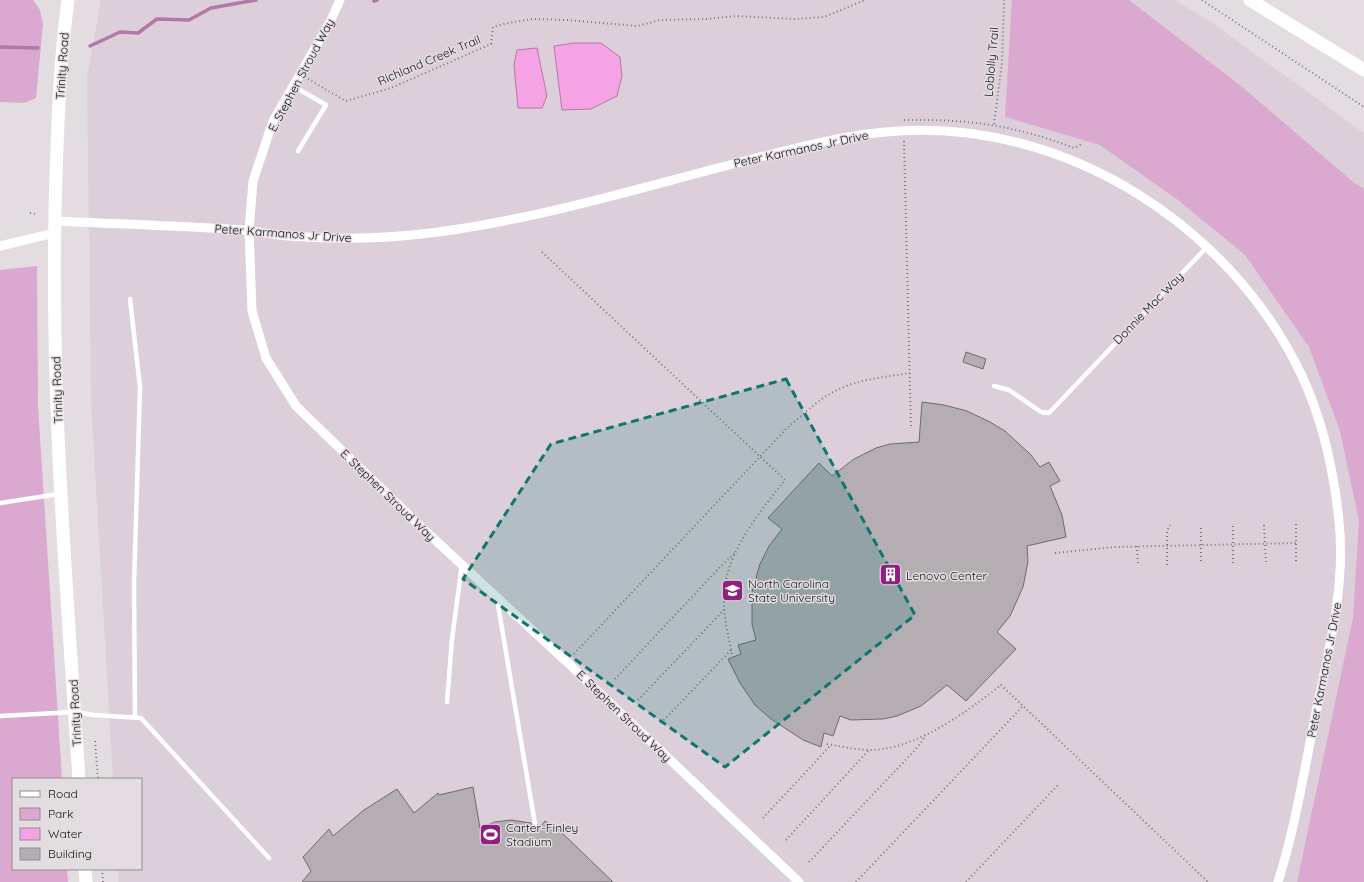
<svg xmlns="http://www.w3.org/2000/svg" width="1364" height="882" font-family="Quicksand,sans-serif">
  <rect width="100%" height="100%" fill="#e3dde1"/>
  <polygon fill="#dccfd9" points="101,0 1175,0 1211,22 1364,133 1364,882 119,882 118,869 141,869 141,779 113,779 91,401 87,78"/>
  <g fill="#dba8cf">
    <polygon points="0,0 33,0 40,10 43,24 36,98 24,103 0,102"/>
    <polygon points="1012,0 1129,0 1241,86 1352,181 1364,189 1364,882 1297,882 1353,618 1359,521 1340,431 1309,347 1245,255 1178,200 1100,145 1005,117"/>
    <polygon points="37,266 38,406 62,779 13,779 13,869 67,869 68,882 0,882 0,270"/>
  </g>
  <g fill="#f5a3e4" stroke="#b278a6">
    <polygon points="574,43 601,43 620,57 622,76 617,96 591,109 562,110 554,46"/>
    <polygon points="537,48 547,96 542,108 518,108 514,65 517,50"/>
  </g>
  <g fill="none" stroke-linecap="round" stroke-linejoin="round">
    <g stroke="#b278a6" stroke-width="3.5">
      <polyline points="374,1 377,0"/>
      <polyline points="90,46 120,32 138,33 157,19 189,20 211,8 256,0"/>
      <polyline points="0,47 38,48"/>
    </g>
  </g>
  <g fill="#b4aeb3" stroke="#706a6e">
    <polygon points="966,352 986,359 983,369 963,362"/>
    <polygon points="922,402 944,405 967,411 990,422 1005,431 1031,455 1040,467 1049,462 1060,481 1050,486 1062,515 1066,537 1027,546 1028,562 1023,587 1010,616 997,632 1016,649 966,701 947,685 921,706 897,716 883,719 851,720 840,716 833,736 824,733 821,747 803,740 771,719 755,705 740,683 728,659 741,654 738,645 756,640 752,624 752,592 760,564 769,546 782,529 768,518 819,463 832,476 854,459 876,448 890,444 919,442"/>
    <polygon points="473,787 480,828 495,822 511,820 531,823 532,827 535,828 538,825 541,826 545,821 557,828 613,882 302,882 311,871 303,857 329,829 333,836 364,810 397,789 414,813 438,793 439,795"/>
  </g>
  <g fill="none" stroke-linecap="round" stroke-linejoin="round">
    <g stroke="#7a7679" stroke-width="2" stroke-dasharray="1 3" stroke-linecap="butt">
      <polyline points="1202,0 1364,107"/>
      <polyline points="308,79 346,101 391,88 491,44 493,27 508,23 533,19 567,20 637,26 660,20 707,19 736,16 794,19 824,17 865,0"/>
      <path d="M 904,120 C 968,119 1014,125 1074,148 L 1082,144"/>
      <polyline points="994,124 1002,63 1004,0"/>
      <polyline points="904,141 911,429"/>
      <polyline points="30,213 36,214"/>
      <path d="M 542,252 L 785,480 C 759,513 727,551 724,594 C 723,615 728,634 732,655"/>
      <polyline points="1296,524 1296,561"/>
      <polyline points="1264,525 1266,562"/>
      <polyline points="1201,528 1201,563"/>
      <polyline points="1137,546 1138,566"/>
      <polyline points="1055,553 1115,547 1297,543"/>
      <polyline points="1233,563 1233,526"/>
      <polyline points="1167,565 1167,531 1170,525"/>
      <path d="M 574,654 L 787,428 C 803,415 818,399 837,390 C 859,379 885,377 910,373"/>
      <polyline points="615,679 720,567 735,553"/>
      <polyline points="638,700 724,610"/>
      <polyline points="661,723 731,650"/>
      <polyline points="95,741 98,779"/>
      <path d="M 827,744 C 845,747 864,752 882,749 C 923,744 969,710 1001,685 L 1208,882"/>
      <polyline points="763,818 831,745"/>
      <polyline points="786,840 869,750"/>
      <polyline points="809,862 915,750 923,740 925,735"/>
      <polyline points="102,869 103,882"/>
      <polyline points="856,882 1023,706"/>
      <polyline points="966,882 1058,785"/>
    </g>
    <g stroke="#fff" stroke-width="4.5">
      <polyline points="293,86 326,105 298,151"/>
      <polyline points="130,299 140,387 134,585 135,718"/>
      <polyline points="994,386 1009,390 1041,412 1049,413 1206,248"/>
      <polyline points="0,503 59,494"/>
      <polyline points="497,599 535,824"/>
      <polyline points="447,702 452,639 462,564"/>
      <polyline points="0,716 75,712 94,715 141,718 269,858"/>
    </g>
    <g stroke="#fff" stroke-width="9">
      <polyline points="340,0 330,22 273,121 253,181 249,230 252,311 266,358 296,406 419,525 570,665 799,882"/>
      <path d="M 55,221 C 117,224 180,226 243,230 C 258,231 274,235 289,236 C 330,239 372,239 412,235 C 521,224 628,191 733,164 C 788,150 843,134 899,131 C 1067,121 1231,226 1302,376 C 1323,421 1334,473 1339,521 C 1346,588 1328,652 1315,717 C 1304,772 1295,828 1278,882"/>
      <polyline points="0,246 54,233"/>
    </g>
    <g stroke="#fff" stroke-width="13">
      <path d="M 68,0 C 60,58 58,118 56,176 C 49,377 66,579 79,779"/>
      <polyline points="1250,0 1364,70"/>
      <polyline points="85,869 86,882"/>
    </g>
  </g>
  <path fill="#0f766e" fill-opacity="0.2" stroke="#0f766e" stroke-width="3" stroke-dasharray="8 5" stroke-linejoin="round" d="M 786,379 L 915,615 L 725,767 L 463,579 L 551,444 Z"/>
  <defs>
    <symbol id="building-square" viewBox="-11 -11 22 22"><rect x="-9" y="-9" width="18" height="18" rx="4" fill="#901f80" stroke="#e3dde1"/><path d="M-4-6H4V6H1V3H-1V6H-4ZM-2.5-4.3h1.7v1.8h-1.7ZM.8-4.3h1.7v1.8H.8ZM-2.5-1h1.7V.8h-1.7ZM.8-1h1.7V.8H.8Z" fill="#fff"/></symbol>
    <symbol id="university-square" viewBox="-11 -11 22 22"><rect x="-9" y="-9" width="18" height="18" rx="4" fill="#901f80" stroke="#e3dde1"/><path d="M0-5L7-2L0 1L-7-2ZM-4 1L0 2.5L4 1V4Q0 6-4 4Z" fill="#fff"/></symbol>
    <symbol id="stadium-square" viewBox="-11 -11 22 22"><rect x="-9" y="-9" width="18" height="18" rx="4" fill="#901f80" stroke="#e3dde1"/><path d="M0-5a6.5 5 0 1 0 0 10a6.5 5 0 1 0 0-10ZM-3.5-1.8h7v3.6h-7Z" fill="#fff"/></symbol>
  </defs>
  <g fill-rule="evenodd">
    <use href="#building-square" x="878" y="562" width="25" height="25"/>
    <use href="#university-square" x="720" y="578" width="25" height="25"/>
    <use href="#stadium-square" x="478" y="822" width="25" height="25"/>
  </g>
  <g text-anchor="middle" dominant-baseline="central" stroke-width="3" stroke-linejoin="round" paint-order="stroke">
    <g font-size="12" fill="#161415" stroke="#e3dde1">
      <text transform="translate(429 60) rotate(-23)">Richland Creek Trail</text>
      <text transform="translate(991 62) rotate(-85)">Loblolly Trail</text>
      <text transform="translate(62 66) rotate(-86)">Trinity Road</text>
      <text transform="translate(301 75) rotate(-62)">E. Stephen Stroud Way</text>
      <text transform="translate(801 149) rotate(-12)">Peter Karmanos Jr Drive</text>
      <text transform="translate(283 233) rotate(4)">Peter Karmanos Jr Drive</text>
      <text transform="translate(1148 308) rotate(-46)">Donnie Mac Way</text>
      <text transform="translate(57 390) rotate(-92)">Trinity Road</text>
      <text transform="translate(388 495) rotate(44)">E. Stephen Stroud Way</text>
      <text transform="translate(1324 670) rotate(-79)">Peter Karmanos Jr Drive</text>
      <text transform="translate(75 713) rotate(-93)">Trinity Road</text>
      <text transform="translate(624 716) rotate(44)">E. Stephen Stroud Way</text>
    </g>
    <g font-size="12" fill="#161415" stroke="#e3dde1" text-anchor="start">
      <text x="906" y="575">Lenovo Center</text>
      <text x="748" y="583">North Carolina<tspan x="748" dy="14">State University</tspan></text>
      <text x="506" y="827">Carter-Finley<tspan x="506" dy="14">Stadium</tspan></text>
    </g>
  </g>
  <rect x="12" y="778" width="130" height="92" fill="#e3dde1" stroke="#918d8f"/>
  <rect x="20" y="791" width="20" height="6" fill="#ffffff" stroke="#918d8f"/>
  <text x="48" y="798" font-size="12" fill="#161415">Road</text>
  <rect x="20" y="808" width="20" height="12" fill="#dba8cf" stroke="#918d8f"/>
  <text x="48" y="818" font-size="12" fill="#161415">Park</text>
  <rect x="20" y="828" width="20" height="12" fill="#f5a3e4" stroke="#918d8f"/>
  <text x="48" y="838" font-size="12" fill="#161415">Water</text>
  <rect x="20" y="848" width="20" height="12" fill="#b4aeb3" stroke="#918d8f"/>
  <text x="48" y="858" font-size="12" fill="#161415">Building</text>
</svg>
